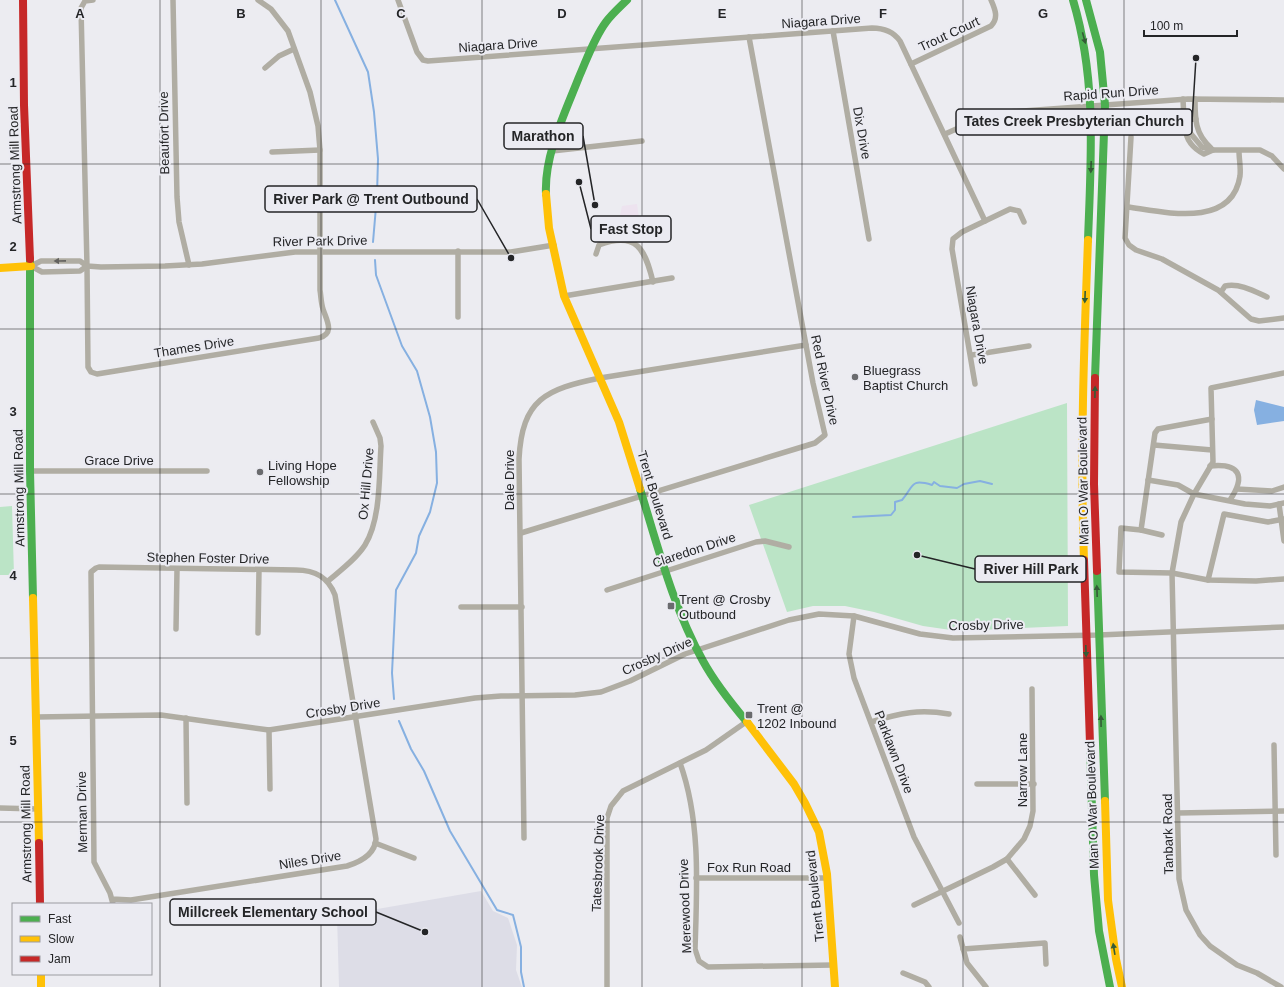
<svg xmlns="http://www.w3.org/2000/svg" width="1284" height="987" font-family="Helvetica,sans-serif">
  <rect width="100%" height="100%" fill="#ececf1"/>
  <polygon fill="#ede3ef" points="637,204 640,225 615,227 614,217 620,216 622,206"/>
  <polygon fill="#dddde7" points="481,891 493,911 508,918 517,945 516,970 522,987 339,987 337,916"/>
  <g fill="#bbe4c6">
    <polygon points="1067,403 1068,626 958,631 923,626 874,612 845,606 813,606 787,612 749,505"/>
    <polygon points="12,506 14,575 0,575 0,507"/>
  </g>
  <polygon fill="#86b0e1" points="1256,400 1284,407 1284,421 1257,425 1254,410"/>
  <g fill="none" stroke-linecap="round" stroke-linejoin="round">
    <g stroke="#86b0e1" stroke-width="2">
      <polyline points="335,0 368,72 374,112 378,159 377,195 373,242"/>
      <polyline points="375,260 376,275 402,346 417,371 430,417 436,452 437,483 430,512 419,536 416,553 396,590 392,673 394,699"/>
      <path d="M 853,517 L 891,515 L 895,510 L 895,502 L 902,500 C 914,487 909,478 932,485 L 934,482 L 940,486 L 957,488 L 964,484 L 980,481 L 992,484"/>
      <polyline points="399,721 411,749 424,771 450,831 497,910 513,915 521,947 521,972 524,987"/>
    </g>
    <g stroke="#b0ada3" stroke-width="5.5">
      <path d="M 93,0 L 85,1 L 81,8 L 87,266 L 88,367 L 91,372 L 97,374 L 319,338 C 335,333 327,321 323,309 C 321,303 321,296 320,290 L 320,150 L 318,126 L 310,92 L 288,31 L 271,9 L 258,0"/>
      <polyline points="173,0 177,197 179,222 189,265"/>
      <path d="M 398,0 L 417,52 L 423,60 L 428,61 L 872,28 C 883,28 893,31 900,41 L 985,221"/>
      <polyline points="833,31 869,239"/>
      <path d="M 911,64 L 991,26 C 999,18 995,9 991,0"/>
      <polyline points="265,68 279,56 294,49"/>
      <polyline points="1183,99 1184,120 1186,128 1202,147 1213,150 1260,150 1272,156 1284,169"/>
      <path d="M 1195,99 C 1195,119 1195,134 1211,148"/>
      <polyline points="1158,128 1184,120 1196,119"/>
      <path d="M 1186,128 C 1185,140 1194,149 1204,154 L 1213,150"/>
      <polyline points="945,134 981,118 1008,112 1188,99 1284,100"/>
      <polyline points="1131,137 1125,238 1129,245 1136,250 1162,259 1218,290 1251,319 1259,321 1284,318"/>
      <polyline points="552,151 642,141"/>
      <polyline points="272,152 320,150"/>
      <path d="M 1128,207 C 1164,212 1232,229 1240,176 C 1241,168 1239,159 1239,151"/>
      <path d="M 596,254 L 599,245 C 637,231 645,249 653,282"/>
      <polyline points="31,266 41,261 80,261 87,266 101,267 165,266 202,264 295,252 511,252 554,245"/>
      <polyline points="31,266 42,272 80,271 87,266"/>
      <path d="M 1221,292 L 1225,286 C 1240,283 1254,291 1267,297"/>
      <polyline points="564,296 672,278"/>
      <polyline points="458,317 458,251"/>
      <polyline points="972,355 1029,346"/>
      <polyline points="975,384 952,249 953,239 962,232 1010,209 1019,211 1024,222"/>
      <polyline points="1154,445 1212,450"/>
      <path d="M 1210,466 C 1240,463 1246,476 1230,500"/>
      <polyline points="30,471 207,471"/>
      <polyline points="1148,480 1178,485 1194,494 1245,504 1270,506 1284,503"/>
      <polyline points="1237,489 1272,491 1284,487"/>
      <polyline points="1279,504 1284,541"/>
      <polyline points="1284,519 1268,522 1224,514 1208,580 1256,581 1284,579"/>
      <polyline points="1141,530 1162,535"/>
      <polyline points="521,533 815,443 825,435 813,383 749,37"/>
      <polyline points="1208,580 1172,573 1119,572 1121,528 1141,530 1155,433 1158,429 1212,419"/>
      <path d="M 328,581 C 341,570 356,559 365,545 C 381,519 379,476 381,446 L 380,438 L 373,422"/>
      <polyline points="607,590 756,542 765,541 789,547"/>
      <polyline points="461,607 522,607"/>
      <polyline points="854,616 849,654 854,678 914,837 959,923"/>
      <polyline points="176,629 177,570"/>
      <polyline points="258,633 259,570"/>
      <polyline points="37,717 161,715 269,730 475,698 501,696 575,695 601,692 630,681 685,654 789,620 819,614 854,616 920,634 953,638 1099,635 1284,627"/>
      <polyline points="186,718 187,803"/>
      <path d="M 871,722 C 900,713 919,709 949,714"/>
      <polyline points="269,730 270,789"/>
      <polyline points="1274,745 1276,855"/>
      <path d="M 680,763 C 701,821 697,888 695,949 L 699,961 L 708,967 L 833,965"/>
      <polyline points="977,784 1034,784"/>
      <polyline points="0,808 38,809"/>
      <polyline points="1178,813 1284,811"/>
      <path d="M 524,838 L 519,459 C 522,399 546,389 600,378 L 806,345"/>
      <polyline points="375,843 414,858"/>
      <polyline points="1007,859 1035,895"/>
      <polyline points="696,878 827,878"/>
      <path d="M 112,899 L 131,900 L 347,866 C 360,862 375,854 376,839 L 335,595 C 328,577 315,570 296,570 L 99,567 L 96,568 L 91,572 L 94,862 L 110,893 L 113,904"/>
      <polyline points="914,905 993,867 1007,859 1024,839 1030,826 1033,811 1032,689"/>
      <polyline points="960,937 967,963 986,987"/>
      <polyline points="963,949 1045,943 1046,964"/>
      <polyline points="903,973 925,982 929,987"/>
      <polyline points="607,987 607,818 611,806 623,791 706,750 746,722"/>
      <polyline points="1281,987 1257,973 1237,965 1210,946 1200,935 1186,910 1179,879 1172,573 1181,522 1194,494 1213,462 1211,388 1284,373"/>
    </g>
    <g stroke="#4caf50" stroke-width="8">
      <path d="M 1073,0 C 1097,80 1091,157 1088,240"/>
      <polyline points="1086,0 1100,52 1105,105 1095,378"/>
      <path d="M 546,194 C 544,155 565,113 579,77 C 587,59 594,38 606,22 C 612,14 620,7 627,0"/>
      <polyline points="30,259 30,471 33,598"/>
      <path d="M 640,489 C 658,547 673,607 703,661 C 715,683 731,703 747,722"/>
      <polyline points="1097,571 1105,801"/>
      <polyline points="1090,744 1094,875 1099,931 1110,987"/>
    </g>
    <g stroke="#ffc107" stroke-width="8">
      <polyline points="546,194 549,228 564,296 619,422 640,489"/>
      <polyline points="0,268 31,266"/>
      <path d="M 1084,560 C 1080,453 1084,347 1088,240"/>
      <polyline points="33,598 39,843"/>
      <polyline points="747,722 794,784 805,803 819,832 827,874 835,987"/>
      <polyline points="1105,801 1108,900 1116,959 1122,987"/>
      <polyline points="41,974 41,987"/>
    </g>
    <g stroke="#c62828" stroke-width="8">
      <polyline points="23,0 24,105 30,259"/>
      <polyline points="1095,378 1094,484 1097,571"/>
      <polyline points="1084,560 1090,744"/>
      <polyline points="39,843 40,904"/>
    </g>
  </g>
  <defs><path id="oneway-solid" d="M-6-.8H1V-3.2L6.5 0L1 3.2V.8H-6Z"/></defs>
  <g fill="#345c37">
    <use href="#oneway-solid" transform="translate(1084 38) rotate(75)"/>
    <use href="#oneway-solid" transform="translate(1091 167) rotate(92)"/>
    <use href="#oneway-solid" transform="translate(1085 297) rotate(92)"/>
    <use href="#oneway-solid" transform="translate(1095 392) rotate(-89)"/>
    <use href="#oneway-solid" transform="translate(1097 591) rotate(-92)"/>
    <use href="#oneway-solid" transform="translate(1086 651) rotate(88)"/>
    <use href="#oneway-solid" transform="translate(1101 721) rotate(-91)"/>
    <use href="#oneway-solid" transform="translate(1114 949) rotate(-99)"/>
  </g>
  <use fill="#63625f" href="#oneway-solid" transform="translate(60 261) rotate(179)"/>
  <path fill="none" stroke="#242527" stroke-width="1" stroke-opacity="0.55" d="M 160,0 L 160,987M 321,0 L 321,987M 482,0 L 482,987M 642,0 L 642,987M 802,0 L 802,987M 963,0 L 963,987M 1124,0 L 1124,987M 0,164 L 1284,164M 0,329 L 1284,329M 0,494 L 1284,494M 0,658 L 1284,658M 0,822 L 1284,822"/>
  <g fill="#6a6b6e" stroke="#ebebf2" stroke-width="1.5">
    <circle cx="855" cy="377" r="4"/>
    <circle cx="260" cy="472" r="4"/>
    <rect x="667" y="602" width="8" height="8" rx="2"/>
    <rect x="745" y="711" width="8" height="8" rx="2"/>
  </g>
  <g text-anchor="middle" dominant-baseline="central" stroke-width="4" stroke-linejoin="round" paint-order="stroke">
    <g font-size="13" fill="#242527" stroke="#ebebf2">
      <text transform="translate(821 21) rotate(-4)">Niagara Drive</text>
      <text transform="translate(949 34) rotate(-25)">Trout Court</text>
      <text transform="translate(498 45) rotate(-4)">Niagara Drive</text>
      <text transform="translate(1111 93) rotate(-4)">Rapid Run Drive</text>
      <text transform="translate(164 133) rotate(-91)">Beaufort Drive</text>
      <text transform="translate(862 133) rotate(80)">Dix Drive</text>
      <text transform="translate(15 165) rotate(-92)">Armstrong Mill Road</text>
      <text transform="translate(320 241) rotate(-1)">River Park Drive</text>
      <text transform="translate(977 325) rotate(80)">Niagara Drive</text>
      <text transform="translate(194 347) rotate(-9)">Thames Drive</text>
      <text transform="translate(825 380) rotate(78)">Red River Drive</text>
      <text x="119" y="460">Grace Drive</text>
      <text transform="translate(509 480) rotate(-90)">Dale Drive</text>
      <text transform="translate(1083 481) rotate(-91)">Man O War Boulevard</text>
      <text transform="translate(366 484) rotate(-85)">Ox Hill Drive</text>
      <text transform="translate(19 488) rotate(-91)">Armstrong Mill Road</text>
      <text transform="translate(655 495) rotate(73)">Trent Boulevard</text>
      <text transform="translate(694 550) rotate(-18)">Claredon Drive</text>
      <text transform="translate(208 558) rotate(1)">Stephen Foster Drive</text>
      <text transform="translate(986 625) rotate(-1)">Crosby Drive</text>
      <text transform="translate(657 656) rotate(-24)">Crosby Drive</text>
      <text transform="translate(343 708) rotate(-9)">Crosby Drive</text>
      <text transform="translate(894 752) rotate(69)">Parklawn Drive</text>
      <text transform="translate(1022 770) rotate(-90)">Narrow Lane</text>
      <text transform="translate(1092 805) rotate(-92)">Man O War Boulevard</text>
      <text transform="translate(82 812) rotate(-91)">Merman Drive</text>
      <text transform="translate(26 824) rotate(-91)">Armstrong Mill Road</text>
      <text transform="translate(1168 834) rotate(-91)">Tanbark Road</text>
      <text transform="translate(310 860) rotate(-9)">Niles Drive</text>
      <text transform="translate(598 863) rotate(-88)">Tatesbrook Drive</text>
      <text x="749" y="867">Fox Run Road</text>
      <text transform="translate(815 896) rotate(-96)">Trent Boulevard</text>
      <text transform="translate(685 906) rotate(-92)">Merewood Drive</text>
    </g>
    <g font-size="13" fill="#242527" stroke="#ebebf2" text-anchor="start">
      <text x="863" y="370">Bluegrass<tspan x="863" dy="15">Baptist Church</tspan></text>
      <text x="268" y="465">Living Hope<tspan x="268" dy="15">Fellowship</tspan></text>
      <text x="679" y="599">Trent @ Crosby<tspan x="679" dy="15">Outbound</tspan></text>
      <text x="757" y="708">Trent @<tspan x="757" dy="15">1202 Inbound</tspan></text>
    </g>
  </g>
  <g font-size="13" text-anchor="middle" font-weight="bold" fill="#242527" stroke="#ebebf2" stroke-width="4" stroke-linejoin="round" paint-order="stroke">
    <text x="80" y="18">A</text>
    <text x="241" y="18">B</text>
    <text x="401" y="18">C</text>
    <text x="562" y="18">D</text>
    <text x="722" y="18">E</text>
    <text x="883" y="18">F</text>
    <text x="1043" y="18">G</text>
    <text x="13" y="87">1</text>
    <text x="13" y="251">2</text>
    <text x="13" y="416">3</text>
    <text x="13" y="580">4</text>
    <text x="13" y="745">5</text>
  </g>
  <path fill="none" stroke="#242527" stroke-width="1.5" d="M1196 58L1192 122M595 205L583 136M511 258L477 199M579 182L591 229M917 555L975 569M425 932L376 912"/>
  <g fill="#242527" stroke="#ebebf2" stroke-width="1.5">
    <circle cx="1196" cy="58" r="4"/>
    <circle cx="595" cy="205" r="4"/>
    <circle cx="511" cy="258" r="4"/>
    <circle cx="579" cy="182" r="4"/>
    <circle cx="917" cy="555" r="4"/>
    <circle cx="425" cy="932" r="4"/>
  </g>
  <g fill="#ebebf2" stroke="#242527" stroke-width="1.5">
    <rect x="956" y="109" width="236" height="26" rx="4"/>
    <rect x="504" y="123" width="79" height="26" rx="4"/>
    <rect x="265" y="186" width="212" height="26" rx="4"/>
    <rect x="591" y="216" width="80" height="26" rx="4"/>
    <rect x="975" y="556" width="111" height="26" rx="4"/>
    <rect x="170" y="899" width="206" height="26" rx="4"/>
  </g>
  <g font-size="14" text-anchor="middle" font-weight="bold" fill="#242527">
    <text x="1074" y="126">Tates Creek Presbyterian Church</text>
    <text x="543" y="141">Marathon</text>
    <text x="371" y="204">River Park @ Trent Outbound</text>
    <text x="631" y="234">Fast Stop</text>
    <text x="1031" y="574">River Hill Park</text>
    <text x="273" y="917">Millcreek Elementary School</text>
  </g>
  <rect x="12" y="903" width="140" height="72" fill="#ebebf2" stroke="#9b9ca1"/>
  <rect x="20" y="916" width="20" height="6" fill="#4caf50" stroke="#9b9ca1"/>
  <text x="48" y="923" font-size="12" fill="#242527">Fast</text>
  <rect x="20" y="936" width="20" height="6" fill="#ffc107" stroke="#9b9ca1"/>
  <text x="48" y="943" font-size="12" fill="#242527">Slow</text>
  <rect x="20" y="956" width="20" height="6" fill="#c62828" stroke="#9b9ca1"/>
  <text x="48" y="963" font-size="12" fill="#242527">Jam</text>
  <path d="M1144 30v6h93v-6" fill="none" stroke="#242527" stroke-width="2"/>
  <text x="1150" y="30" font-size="12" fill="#242527" stroke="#ebebf2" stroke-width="3" paint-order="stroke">100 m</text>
</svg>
